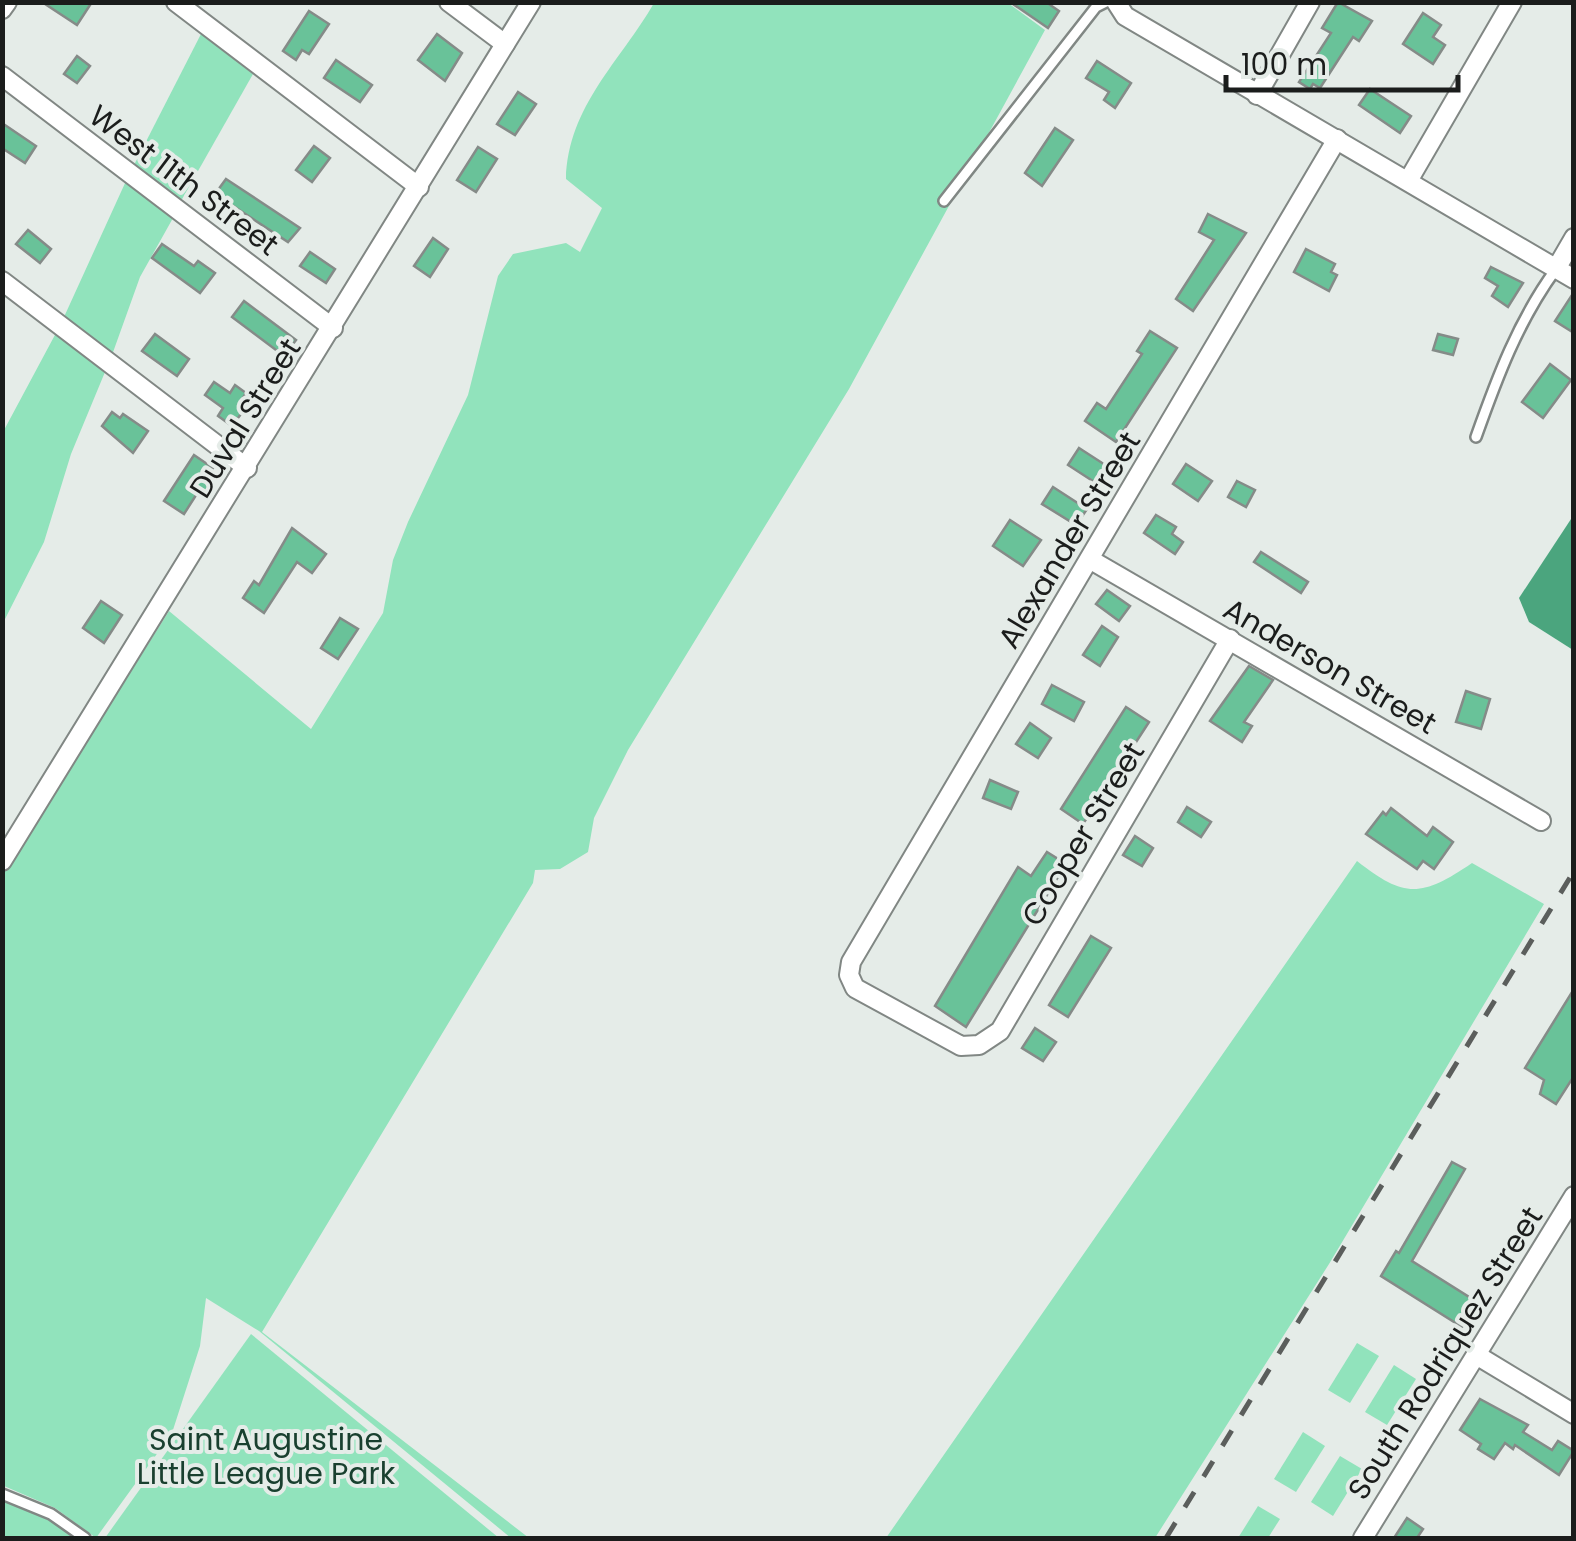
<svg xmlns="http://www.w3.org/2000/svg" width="1576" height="1541" font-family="Poppins,sans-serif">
  <rect width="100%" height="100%" fill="#e5ece8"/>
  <g fill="#91e3bc">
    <path d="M 654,3 L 1008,3 L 1045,30 L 849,389 L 628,750 L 594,818 L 588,852 L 560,869 L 535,870 L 533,883 L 262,1332 L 529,1538 L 511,1538 L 259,1331 L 206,1298 L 200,1346 L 172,1433 L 96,1538 L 55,1508 L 4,1486 L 2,876 L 169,611 L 311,729 L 383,613 L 393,560 L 408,522 L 468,395 L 498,276 L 513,254 L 566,243 L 580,252 L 602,208 L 566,179 C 568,106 620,62 654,3 Z"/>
    <polygon points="201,34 253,74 181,201 134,165"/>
    <polygon points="126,181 173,218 140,277 112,355 64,317"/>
    <polygon points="56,333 105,372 71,454 44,542 3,623 3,432"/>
    <path d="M 1357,861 C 1404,898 1421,898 1472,863 L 1544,904 L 1329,1264 L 1155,1538 L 886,1538 Z"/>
    <polygon points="251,1334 499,1538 105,1538"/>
    <polygon points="1357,1343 1379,1356 1350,1403 1328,1390"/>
    <polygon points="1394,1365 1416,1379 1387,1425 1365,1412"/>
    <polygon points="1303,1432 1325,1446 1296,1492 1274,1479"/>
    <polygon points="1340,1456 1362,1469 1333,1516 1311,1502"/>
    <polygon points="2,1494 51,1514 85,1538 3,1538"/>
    <polygon points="1258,1506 1280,1519 1268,1538 1238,1538"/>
  </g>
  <polygon fill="#4ba57e" points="1573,516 1573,650 1529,622 1519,598"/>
  <g fill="#69c299" stroke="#858b88" stroke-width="2.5">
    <polygon points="42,2 92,2 77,25"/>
    <polygon points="1010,2 1046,2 1059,11 1048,28"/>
    <polygon points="1338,2 1372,21 1359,41 1353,37 1320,88 1313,84 1310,89 1299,82 1331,33 1322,28"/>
    <polygon points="309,11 329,24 309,54 302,50 296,60 283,51"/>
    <polygon points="1423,13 1441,25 1433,37 1445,45 1433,64 1403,44"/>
    <polygon points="437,34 462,53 445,81 418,60"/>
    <polygon points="77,56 90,66 77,83 64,74"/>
    <polygon points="336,60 372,85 360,102 324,78"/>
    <polygon points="1097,61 1131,83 1115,108 1104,100 1109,92 1086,78"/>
    <polygon points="1370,89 1411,116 1400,133 1359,105"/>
    <polygon points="518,92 536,104 515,135 497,124"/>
    <polygon points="2,123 36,146 25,163 2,148"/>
    <polygon points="1055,128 1073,140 1042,186 1025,173"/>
    <polygon points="314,146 330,158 312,182 296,170"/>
    <polygon points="478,147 497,159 476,192 457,180"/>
    <polygon points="226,179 300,228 288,242 215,194"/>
    <polygon points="1208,214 1246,233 1193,311 1176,299 1214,240 1199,232"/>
    <polygon points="28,230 51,249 40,263 16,244"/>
    <polygon points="433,238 448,249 430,277 414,266"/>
    <polygon points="162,244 194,266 198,261 215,273 200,293 152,258"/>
    <polygon points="1306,249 1335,264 1331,272 1337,275 1329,291 1294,272"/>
    <polygon points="310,252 335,269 326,283 300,266"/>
    <polygon points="1491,267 1523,283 1508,307 1492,296 1498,286 1485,278"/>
    <polygon points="1574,292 1574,333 1555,321"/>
    <polygon points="244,301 296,340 284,356 232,317"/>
    <polygon points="1150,331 1177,348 1116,442 1085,421 1097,403 1106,409 1142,354 1137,351"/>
    <polygon points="155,334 189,359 177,376 142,351"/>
    <polygon points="1438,334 1458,339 1453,355 1433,350"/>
    <polygon points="1550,364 1571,380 1543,418 1522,402"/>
    <polygon points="214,382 230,393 235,385 246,393 241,401 247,406 232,426 218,416 223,408 205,395"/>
    <polygon points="112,412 120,418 123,414 148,431 133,453 102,426"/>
    <polygon points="1079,448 1110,468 1099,485 1068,465"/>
    <polygon points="194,455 213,468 204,481 210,485 203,495 198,492 184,514 164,501"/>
    <polygon points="1186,464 1212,481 1198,501 1173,484"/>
    <polygon points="1237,481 1255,490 1246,507 1228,497"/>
    <polygon points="1053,487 1087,509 1076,525 1042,504"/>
    <polygon points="1156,515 1176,527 1172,534 1183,542 1175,554 1144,533"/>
    <polygon points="1010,520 1041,540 1023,566 993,546"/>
    <polygon points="292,528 326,554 312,573 297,562 264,613 243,598 254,581 259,585"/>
    <polygon points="1261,552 1308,582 1301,593 1254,562"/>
    <polygon points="1107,590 1130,606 1119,621 1096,604"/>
    <polygon points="101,601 122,615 104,643 83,628"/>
    <polygon points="340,618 358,629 338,659 321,648"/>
    <polygon points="1102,626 1118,637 1100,666 1083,655"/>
    <polygon points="1249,666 1273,680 1244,722 1252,726 1242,742 1210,721"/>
    <polygon points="1052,685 1084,702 1074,721 1042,704"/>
    <polygon points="1466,691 1490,699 1481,729 1456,722"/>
    <polygon points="1126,707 1149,722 1083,824 1061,809"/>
    <polygon points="1030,723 1051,738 1038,758 1016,744"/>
    <polygon points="990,780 1018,792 1011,809 983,798"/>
    <polygon points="1187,807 1211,822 1201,837 1178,822"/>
    <polygon points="1391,808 1427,836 1433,827 1453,842 1434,869 1423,861 1417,869 1366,834 1383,812 1386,815"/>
    <polygon points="1135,836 1153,848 1142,866 1123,855"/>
    <polygon points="1047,852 1066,864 966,1027 935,1006 1018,867 1031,876"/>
    <polygon points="1091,936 1111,948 1068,1017 1049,1005"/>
    <polygon points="1574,989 1574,1076 1556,1104 1540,1094 1544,1080 1525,1068"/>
    <polygon points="1035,1028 1056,1042 1043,1061 1022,1048"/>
    <polygon points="1452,1162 1465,1169 1412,1261 1477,1302 1462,1327 1381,1276 1396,1251 1399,1253"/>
    <polygon points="1480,1399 1528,1425 1523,1432 1552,1450 1558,1441 1574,1451 1559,1475 1515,1445 1513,1449 1505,1443 1494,1459 1478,1449 1481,1444 1460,1430"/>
    <polygon points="1407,1518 1423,1529 1417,1538 1394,1538"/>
  </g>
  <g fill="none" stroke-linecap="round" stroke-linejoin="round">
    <defs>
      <g id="lane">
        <polyline points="944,201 1096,7 1106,2"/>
        <path d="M 1476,437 C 1497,378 1518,321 1556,269"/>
        <polyline points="2,1494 51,1514 85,1538"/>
      </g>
      <g id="street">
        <polyline points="176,2 419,187"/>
        <polyline points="449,2 505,44"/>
        <polyline points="1116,2 1125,16 1574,279"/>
        <polyline points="2,9 7,2"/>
        <polyline points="2,76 333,328"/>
        <polyline points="1257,95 1310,2"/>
        <polyline points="1408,181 1512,2"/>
        <polyline points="1556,269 1574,238"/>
        <polyline points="2,281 247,468"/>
        <polyline points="1091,560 1541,821"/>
        <polyline points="1230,639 1000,1031 979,1045 961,1046 855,988 849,975 851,962 1337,139"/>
        <polyline points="2,861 531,2"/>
        <polyline points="1478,1356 1574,1414"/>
        <polyline points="1363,1538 1574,1196"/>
      </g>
    </defs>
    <use href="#lane" stroke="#818784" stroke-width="14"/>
    <use href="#street" stroke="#818784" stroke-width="22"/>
    <use href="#lane" stroke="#fff" stroke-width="9"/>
    <use href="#street" stroke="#fff" stroke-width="18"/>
    <polyline stroke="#5b5e5c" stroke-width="5" stroke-dasharray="18 18" stroke-linecap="butt" points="1166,1538 1574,871"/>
  </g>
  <g text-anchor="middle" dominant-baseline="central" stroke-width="8" stroke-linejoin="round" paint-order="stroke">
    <g font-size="30" fill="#1b1d1c" stroke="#e5ece8">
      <text transform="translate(184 180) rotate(37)">West 11th Street</text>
      <text transform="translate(245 418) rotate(-58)">Duval Street</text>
      <text transform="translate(1069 540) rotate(-59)">Alexander Street</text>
      <text transform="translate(1330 666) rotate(30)">Anderson Street</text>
      <text transform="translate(1083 834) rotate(-59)">Cooper Street</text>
      <text transform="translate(1445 1353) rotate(-58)">South Rodriquez Street</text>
    </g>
    <g font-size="30" fill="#19402f" stroke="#e5ece8">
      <text x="266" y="1439">Saint Augustine<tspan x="266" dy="34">Little League Park</tspan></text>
    </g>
  </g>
  <rect width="1576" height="1541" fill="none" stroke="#1b1d1c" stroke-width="10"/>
  <path d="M1226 75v15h232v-15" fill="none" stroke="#1b1d1c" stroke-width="5"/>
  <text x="1241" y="75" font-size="30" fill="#1b1d1c" stroke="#e5ece8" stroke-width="8" paint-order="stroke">100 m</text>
</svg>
